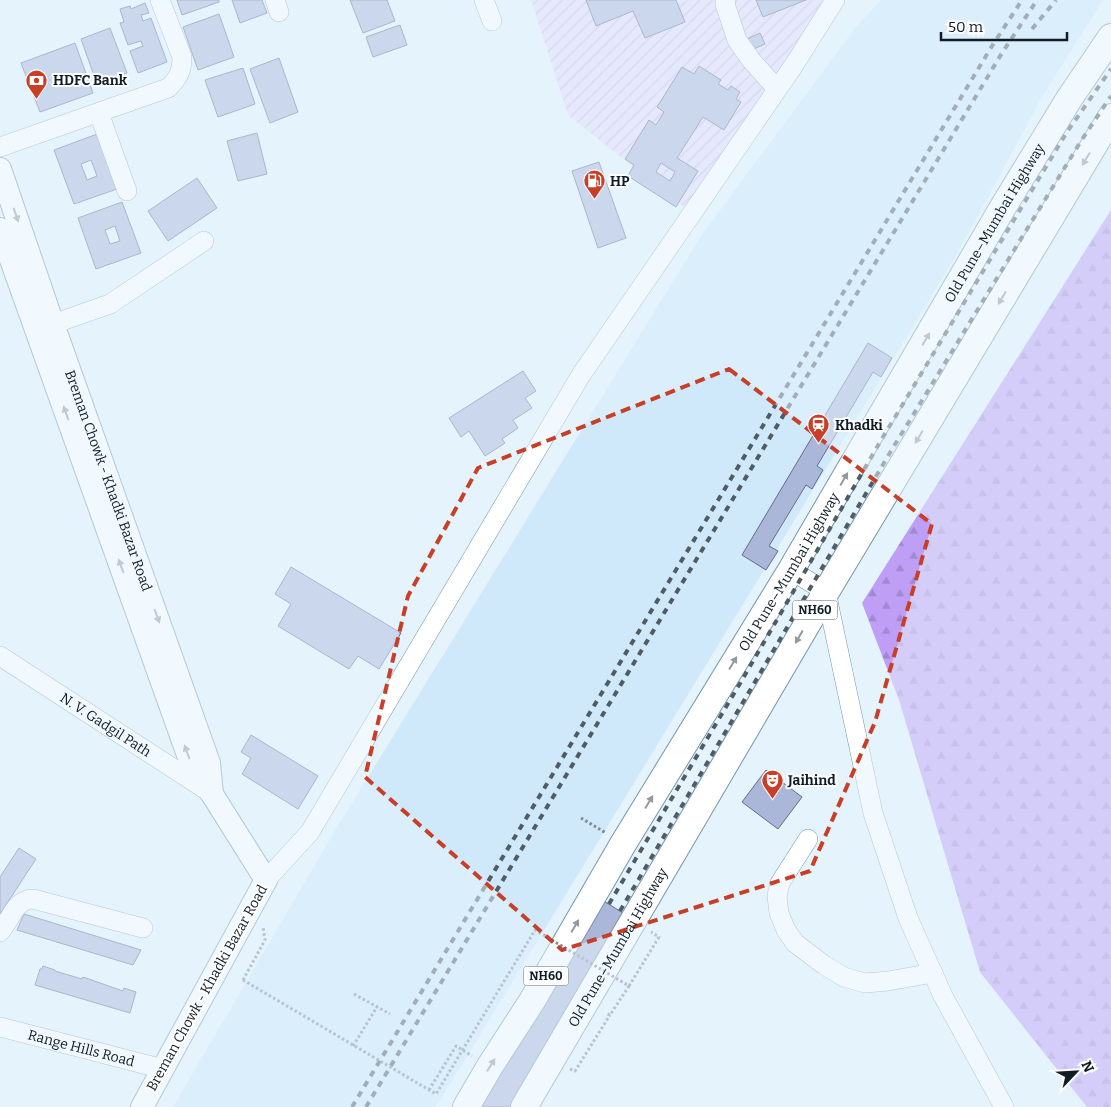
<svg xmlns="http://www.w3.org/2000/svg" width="1111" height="1107" font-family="Bitter,serif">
  <defs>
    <pattern id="forest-firs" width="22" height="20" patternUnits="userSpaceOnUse" patternTransform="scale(1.25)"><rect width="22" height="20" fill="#be9ff5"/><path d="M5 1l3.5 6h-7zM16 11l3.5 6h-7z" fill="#a288d2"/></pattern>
    <pattern id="garden-furrows" width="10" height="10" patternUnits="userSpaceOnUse" patternTransform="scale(1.25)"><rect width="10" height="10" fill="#e7ddfd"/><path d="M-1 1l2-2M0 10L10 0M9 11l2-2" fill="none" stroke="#c5bdd9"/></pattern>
  </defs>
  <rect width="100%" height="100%" fill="#e5f3fd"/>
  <polygon fill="#cfe8fa" points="881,0 1103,0 1043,95 957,254 436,1107 173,1107 333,834 701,236 856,27"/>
  <polygon fill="url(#forest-firs)" points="1111,210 1111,1107 1087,1107 980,972 899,700 862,603"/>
  <polygon fill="url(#garden-furrows)" points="531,0 836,0 684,207 568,115"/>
  <g fill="#abb7d9" stroke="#626d8b" fill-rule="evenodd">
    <polygon points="177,0 219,0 219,2 182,15"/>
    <polygon points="232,0 262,0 267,13 240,23"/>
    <polygon points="350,0 387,0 395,21 363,33"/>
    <polygon points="586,0 676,0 685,22 645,38 633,11 596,26"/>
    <polygon points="756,0 806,0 763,17"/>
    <polygon points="145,3 149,13 141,15 143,21 151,18 167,62 138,73 130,51 143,46 141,41 128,45 120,23 124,22 120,9 130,6 131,9"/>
    <polygon points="219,14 234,57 198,70 183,27"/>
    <polygon points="400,25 407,45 373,57 366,37"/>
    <polygon points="110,28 127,73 97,84 81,39"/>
    <polygon points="760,33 765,44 740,55 736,44"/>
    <polygon points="75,43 93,93 40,112 21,63"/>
    <polygon points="279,58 298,112 270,123 250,69"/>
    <path d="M 699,66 L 721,80 L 718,84 L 728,90 L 731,86 L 740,92 L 736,99 L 741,102 L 724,130 L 703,117 L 677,158 L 698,171 L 676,207 L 628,176 L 634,165 L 625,159 L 649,120 L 656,125 L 664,112 L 657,107 L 682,67 L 694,74 ZM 661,163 L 675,172 L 670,181 L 656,172 Z"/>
    <polygon points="243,68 255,104 218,117 205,80"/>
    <path d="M 100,133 L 120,188 L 74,204 L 54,150 ZM 91,160 L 97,176 L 87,180 L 81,164 Z"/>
    <polygon points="257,133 267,174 238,181 227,141"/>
    <polygon points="599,162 626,238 598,248 572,171"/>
    <polygon points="197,178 217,208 168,241 148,211"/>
    <path d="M 122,202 L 141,253 L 96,269 L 78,218 ZM 115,226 L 120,241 L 110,244 L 105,230 Z"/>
    <polygon points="868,343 892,358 881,377 873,372 817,466 823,470 812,489 806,485 769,546 778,551 766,570 742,555"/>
    <polygon points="523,371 536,391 525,398 532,408 513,420 518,428 502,439 505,443 485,456 469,431 461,437 449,418"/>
    <polygon points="291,567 401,633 379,669 358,656 349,669 278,626 291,604 275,594"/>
    <polygon points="251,735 318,776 298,809 242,774 251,758 241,752"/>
    <polygon points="766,770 802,797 778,829 742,802"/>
    <polygon points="19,848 36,859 0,914 0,877"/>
    <polygon points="594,895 636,921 522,1107 465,1107"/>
    <polygon points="24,914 141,950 133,965 17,930"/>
    <polygon points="43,966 55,970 55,971 82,979 83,977 123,991 124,988 136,992 130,1013 35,985 40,969 42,969"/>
  </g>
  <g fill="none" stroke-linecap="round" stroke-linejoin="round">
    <defs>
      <g id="minor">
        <polyline points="275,0 279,12"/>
        <polyline points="484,0 492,21"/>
        <polyline points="726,0 725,4 737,40 751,60 777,89"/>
        <polyline points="99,113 127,191"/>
        <path d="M 0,147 L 168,88 C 178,79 182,71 182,57 L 160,0"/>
        <polyline points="53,324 110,304 204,241"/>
        <polyline points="791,570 826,592 873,813 908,918 943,996 1004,1107"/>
        <path id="s1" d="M 0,656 L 205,789"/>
        <polyline points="808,839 780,883 777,896 779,913 786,930 795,943 824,965 844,977 865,983 888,981 933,973"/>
        <polyline points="266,880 310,832 581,375 794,65 835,0"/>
        <path d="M 0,932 C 11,920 14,900 33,899 L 143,928"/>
        <path id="s2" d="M 0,1027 L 163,1069"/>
      </g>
      <g id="major">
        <path id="s3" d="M 0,169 L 53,324 L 209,763 L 212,794"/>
        <polyline points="0,229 193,769 212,794 266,880 142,1107"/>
      </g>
      <g id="highway">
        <path id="s4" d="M 466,1107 L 490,1066 L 532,1001 L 623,844 L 791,570 L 1003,207 L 1069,99 L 1111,37"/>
        <path id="s5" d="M 524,1107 L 826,592 L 1111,117"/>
      </g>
    </defs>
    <use href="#minor" stroke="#7596ac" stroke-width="20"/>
    <use href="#major" stroke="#7596ac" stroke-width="24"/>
    <use href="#highway" stroke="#7596ac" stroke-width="28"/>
    <g stroke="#7f8c96" stroke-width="3" stroke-dasharray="2.5 2.5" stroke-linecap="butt">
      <polyline points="581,818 606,833"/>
      <polyline points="243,980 265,940 263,927"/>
      <polyline points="629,986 659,937 651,932"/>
      <polyline points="354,994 390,1014"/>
      <polyline points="353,1046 377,1007"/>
      <polyline points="570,1069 575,1071 610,1015"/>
      <polyline points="429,1090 456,1046 472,1056"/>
    </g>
    <use href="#minor" stroke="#fff" stroke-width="19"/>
    <use href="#major" stroke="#fff" stroke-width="22"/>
    <use href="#highway" stroke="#fff" stroke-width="26"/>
    <g stroke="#4f5c65" stroke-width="4" stroke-dasharray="6 6" stroke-linecap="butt">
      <polyline points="1032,29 1056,0"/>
      <polyline points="609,904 742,680 880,442 1067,132 1111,69"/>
      <polyline points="620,911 891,451 1081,141 1111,96"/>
      <polyline points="352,1107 992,46 1022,0"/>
      <polyline points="366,1107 1002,53 1037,0"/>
    </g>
    <polyline stroke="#7f8c96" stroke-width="3" stroke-dasharray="2.5 2.5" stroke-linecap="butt" points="243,980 436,1094 535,930 629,986 610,1015 606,1013"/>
  </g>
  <defs><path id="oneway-solid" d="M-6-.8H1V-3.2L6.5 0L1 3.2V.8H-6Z" transform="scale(1.25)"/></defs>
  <g fill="#93999d">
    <use href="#oneway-solid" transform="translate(1086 159) rotate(121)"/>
    <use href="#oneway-solid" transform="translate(16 215) rotate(71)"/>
    <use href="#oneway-solid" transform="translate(1002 298) rotate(121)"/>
    <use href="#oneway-solid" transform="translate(926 339) rotate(-60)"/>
    <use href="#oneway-solid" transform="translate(66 413) rotate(-110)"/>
    <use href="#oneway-solid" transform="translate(919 437) rotate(121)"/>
    <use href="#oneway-solid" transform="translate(844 479) rotate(-60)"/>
    <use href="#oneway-solid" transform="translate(121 566) rotate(-110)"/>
    <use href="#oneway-solid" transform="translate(157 616) rotate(70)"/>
    <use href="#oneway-solid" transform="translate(799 637) rotate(120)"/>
    <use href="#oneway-solid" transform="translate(733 663) rotate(-59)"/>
    <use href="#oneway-solid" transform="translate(187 752) rotate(-110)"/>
    <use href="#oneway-solid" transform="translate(649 802) rotate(-59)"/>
    <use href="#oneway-solid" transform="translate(575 926) rotate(-60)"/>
    <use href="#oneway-solid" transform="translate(491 1065) rotate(-58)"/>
  </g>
  <path d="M0 0H1111V1107H0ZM 729,369 L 932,524 L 875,722 L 810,871 L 562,950 L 365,777 L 408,596 L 478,468 Z" fill="#e5f3fd" fill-opacity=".55" fill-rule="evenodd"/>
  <path fill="none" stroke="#c93e26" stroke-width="4" stroke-dasharray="10 6" stroke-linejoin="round" d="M 729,369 L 932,524 L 875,722 L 810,871 L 562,950 L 365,777 L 408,596 L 478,468 Z"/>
  <defs>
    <symbol id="bank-pin" viewBox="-11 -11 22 30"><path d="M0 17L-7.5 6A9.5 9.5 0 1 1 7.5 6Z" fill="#c93e26" stroke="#fefefe"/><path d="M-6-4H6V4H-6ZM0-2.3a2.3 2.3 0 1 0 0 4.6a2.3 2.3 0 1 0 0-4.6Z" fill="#fff"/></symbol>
    <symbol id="fuel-pin" viewBox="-11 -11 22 30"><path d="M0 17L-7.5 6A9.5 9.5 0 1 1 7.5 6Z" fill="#c93e26" stroke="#fefefe"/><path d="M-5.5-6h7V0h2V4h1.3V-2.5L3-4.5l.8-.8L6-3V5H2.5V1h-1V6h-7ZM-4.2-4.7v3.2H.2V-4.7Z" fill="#fff"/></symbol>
    <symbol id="station-pin" viewBox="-11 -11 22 30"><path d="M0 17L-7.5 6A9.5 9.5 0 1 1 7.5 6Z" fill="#c93e26" stroke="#fefefe"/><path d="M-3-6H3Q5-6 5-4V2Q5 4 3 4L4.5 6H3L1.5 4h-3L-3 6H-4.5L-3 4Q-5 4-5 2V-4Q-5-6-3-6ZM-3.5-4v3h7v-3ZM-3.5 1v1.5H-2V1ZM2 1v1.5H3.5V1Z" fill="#fff"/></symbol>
    <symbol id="theatre-pin" viewBox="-11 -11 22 30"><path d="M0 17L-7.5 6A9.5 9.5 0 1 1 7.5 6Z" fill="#c93e26" stroke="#fefefe"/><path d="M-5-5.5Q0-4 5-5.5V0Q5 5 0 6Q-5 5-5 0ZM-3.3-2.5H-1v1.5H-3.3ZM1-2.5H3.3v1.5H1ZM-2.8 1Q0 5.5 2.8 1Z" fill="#fff"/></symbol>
  </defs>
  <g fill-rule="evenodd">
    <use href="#bank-pin" x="24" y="68" width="25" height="34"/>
    <use href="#fuel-pin" x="582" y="168" width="25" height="34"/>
    <use href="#station-pin" x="806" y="412" width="25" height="34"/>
    <use href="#theatre-pin" x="760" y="768" width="25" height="34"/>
  </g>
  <g text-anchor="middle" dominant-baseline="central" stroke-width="4" stroke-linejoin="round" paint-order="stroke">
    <g fill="#fefefe" stroke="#576067" stroke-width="1">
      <rect x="792.5" y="600.5" width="45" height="19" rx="4"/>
      <rect x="523.5" y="966.5" width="45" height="19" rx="4"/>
    </g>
    <g font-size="12" font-weight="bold" fill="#101d26">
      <text x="815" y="610">NH60</text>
      <text x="546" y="976">NH60</text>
    </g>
    <g font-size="14" font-weight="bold" fill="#101d26" stroke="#fefefe" text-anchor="start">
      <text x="53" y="80">HDFC Bank</text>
      <text x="610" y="181">HP</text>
      <text x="835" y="425">Khadki</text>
      <text x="788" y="780">Jaihind</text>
    </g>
    <g font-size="14" fill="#101d26" stroke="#fefefe">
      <text stroke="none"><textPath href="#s4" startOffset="1030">Old Pune–Mumbai Highway</textPath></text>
      <text stroke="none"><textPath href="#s3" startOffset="330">Breman Chowk - Khadki Bazar Road</textPath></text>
      <text stroke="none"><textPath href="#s4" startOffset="625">Old Pune–Mumbai Highway</textPath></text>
      <text stroke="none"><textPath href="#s1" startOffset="126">N. V. Gadgil Path</textPath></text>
      <text stroke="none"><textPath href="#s5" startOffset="185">Old Pune–Mumbai Highway</textPath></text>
      <text transform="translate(207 988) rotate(-61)">Breman Chowk - Khadki Bazar Road</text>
      <text stroke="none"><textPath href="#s2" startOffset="84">Range Hills Road</textPath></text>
    </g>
  </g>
  <g transform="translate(1076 1072) rotate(65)" stroke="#fefefe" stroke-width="4" paint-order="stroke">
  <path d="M0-4L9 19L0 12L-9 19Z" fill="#101d26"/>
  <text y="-8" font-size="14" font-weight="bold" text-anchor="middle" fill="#101d26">N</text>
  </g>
  <path d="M941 32v8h126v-8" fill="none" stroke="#101d26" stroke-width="2.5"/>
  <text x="948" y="32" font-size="15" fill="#101d26" stroke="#fefefe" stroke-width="4" paint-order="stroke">50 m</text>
</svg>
